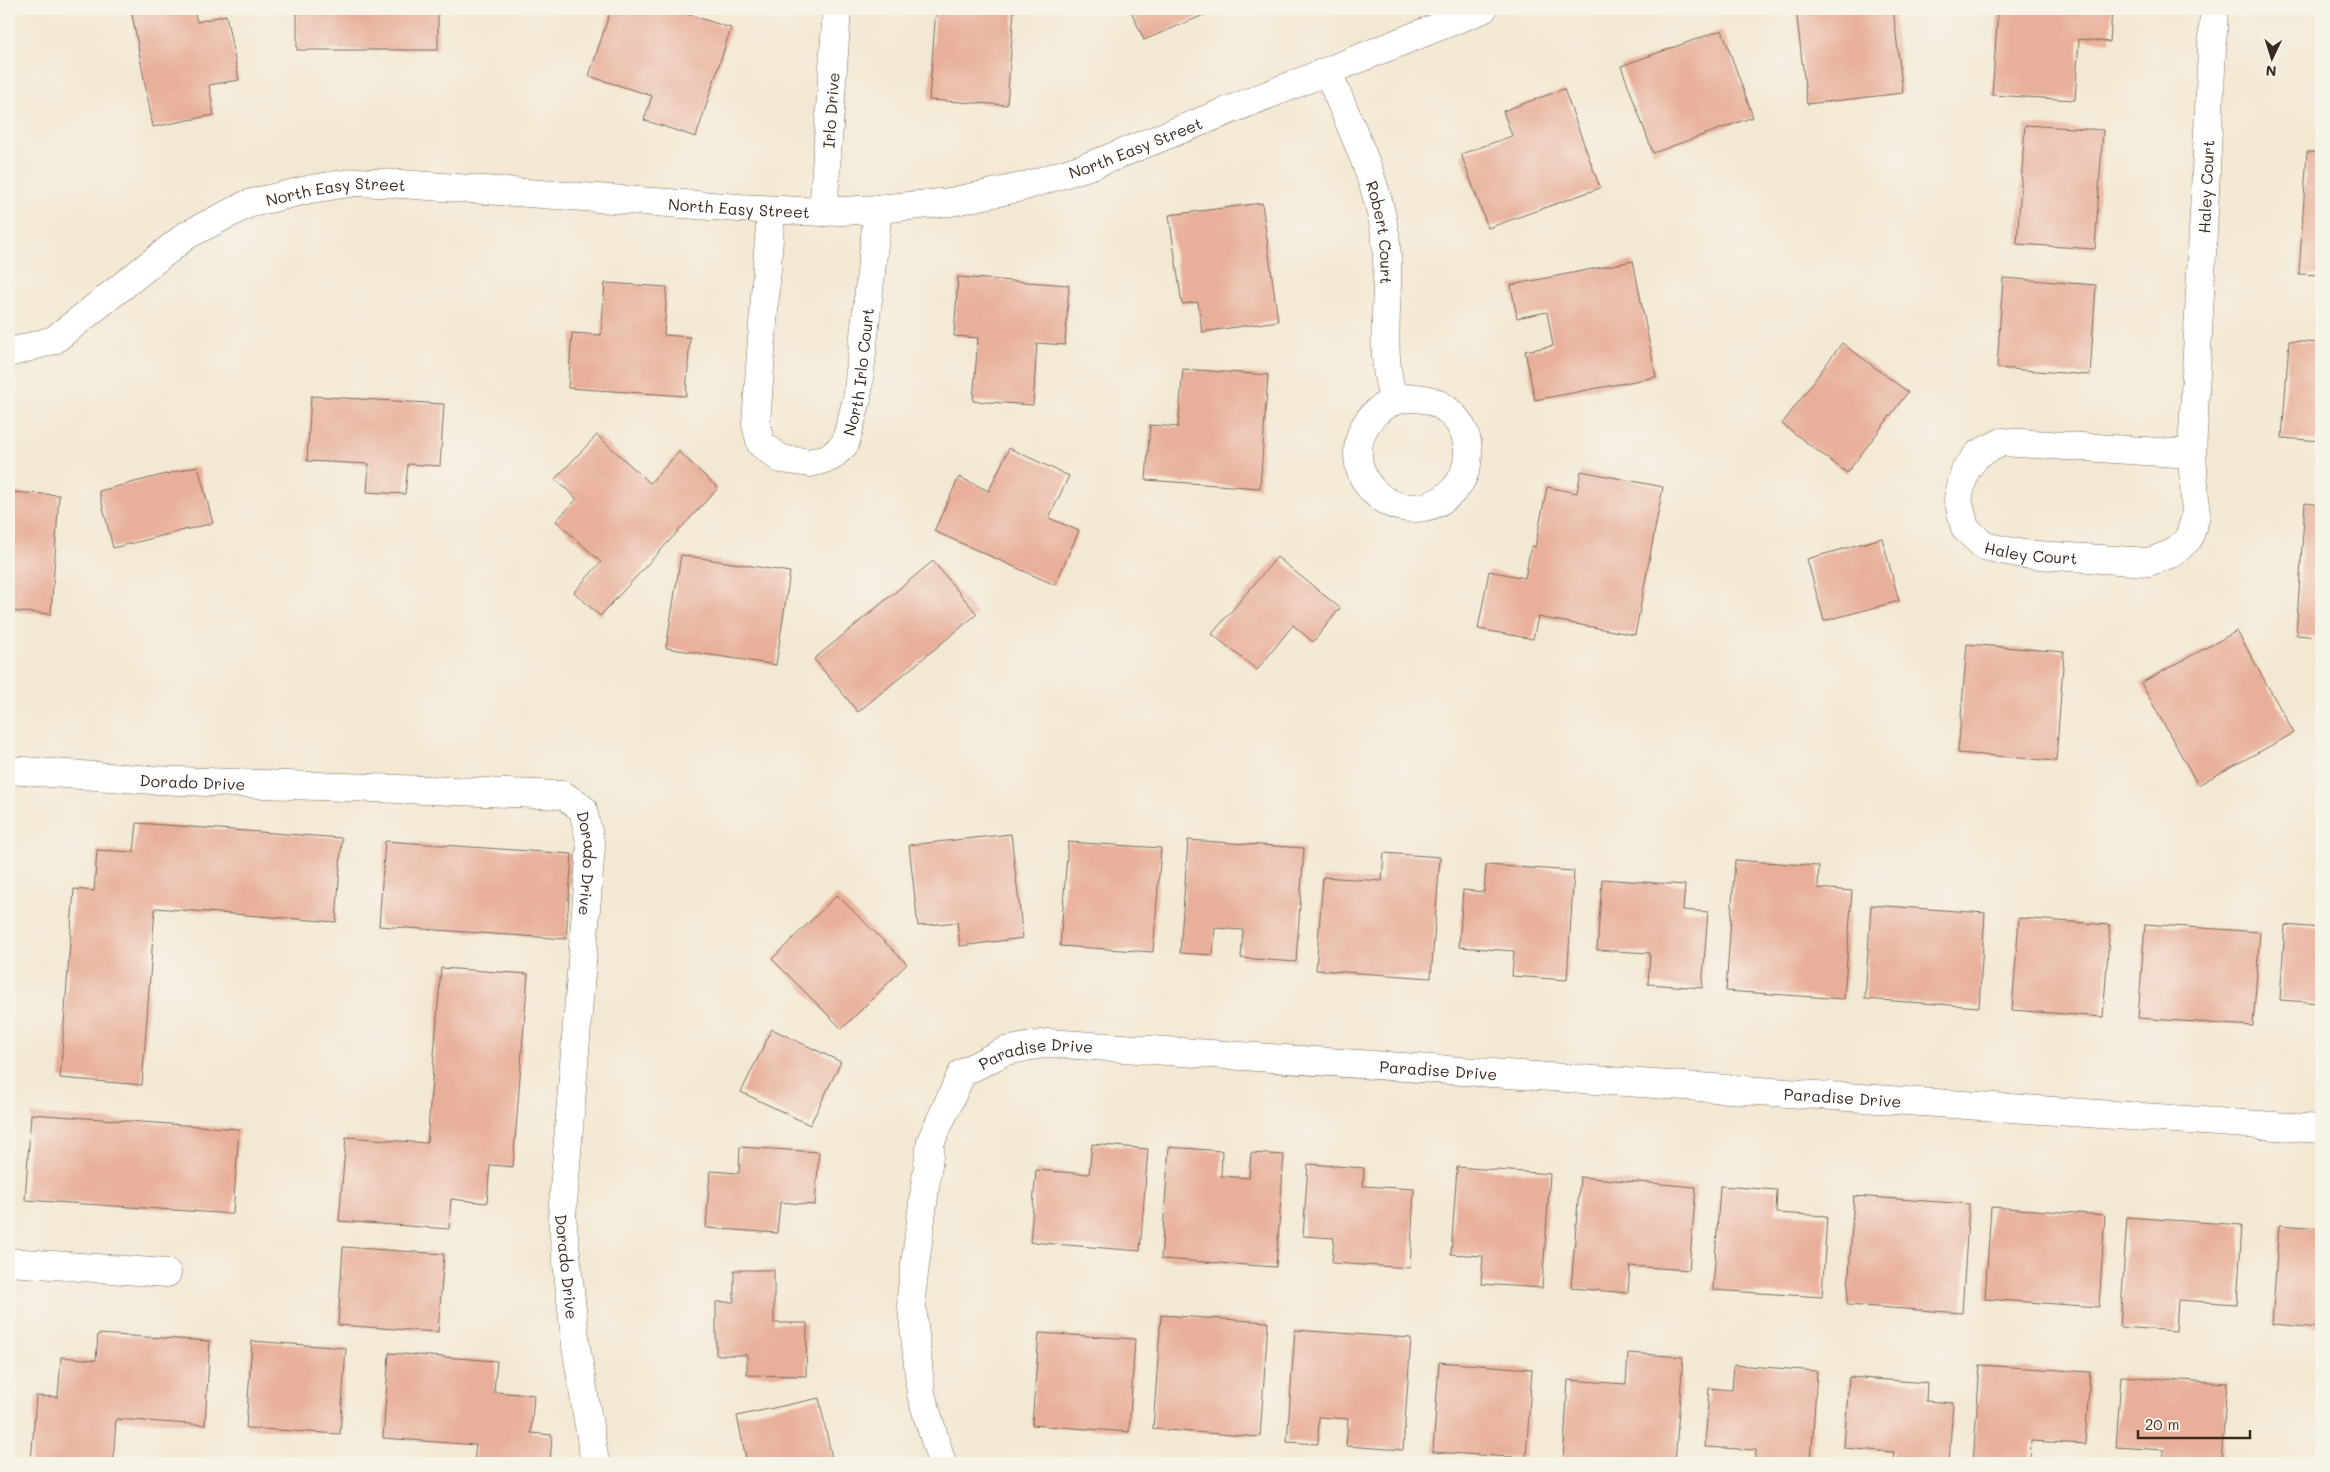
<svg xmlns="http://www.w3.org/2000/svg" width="2330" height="1472" font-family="Mali,sans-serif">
  <rect width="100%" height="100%" fill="#f7f3e8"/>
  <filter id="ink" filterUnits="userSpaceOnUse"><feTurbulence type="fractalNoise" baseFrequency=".02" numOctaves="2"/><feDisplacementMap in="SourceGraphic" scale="10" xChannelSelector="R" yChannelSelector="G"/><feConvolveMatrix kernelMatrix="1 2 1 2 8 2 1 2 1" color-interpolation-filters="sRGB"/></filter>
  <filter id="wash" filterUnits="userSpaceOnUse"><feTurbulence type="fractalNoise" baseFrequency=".0096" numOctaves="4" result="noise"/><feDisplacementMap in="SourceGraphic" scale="20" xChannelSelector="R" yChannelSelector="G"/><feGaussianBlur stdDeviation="1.12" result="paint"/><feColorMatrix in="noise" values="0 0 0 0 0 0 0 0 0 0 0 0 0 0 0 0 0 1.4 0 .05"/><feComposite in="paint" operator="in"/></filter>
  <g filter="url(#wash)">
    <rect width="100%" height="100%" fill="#f3e8d3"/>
    <g id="blocks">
      <g fill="#e8af9a">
        <polygon points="131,9 194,9 197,22 226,15 239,80 209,85 214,115 153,127"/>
        <rect x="297" y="9" width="141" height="41"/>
        <polygon points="611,9 671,9 731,28 696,137 644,120 652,96 589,76"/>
        <polygon points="936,9 1014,9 1007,105 929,100"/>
        <polygon points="1130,9 1218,9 1144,40"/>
        <polygon points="1796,9 1893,9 1903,93 1807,104"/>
        <polygon points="1998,9 2112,9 2110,42 2079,39 2075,100 1992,95"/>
        <polygon points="1722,30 1753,117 1653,153 1621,66"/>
        <polygon points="1564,89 1600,188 1488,228 1461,154 1512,136 1503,111"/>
        <polygon points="2025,125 2103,130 2095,249 2017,244"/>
        <polygon points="2307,152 2321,152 2321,275 2299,274"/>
        <polygon points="1262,203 1278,321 1202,332 1198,302 1182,304 1169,215"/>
        <polygon points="1633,261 1656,377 1535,400 1525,351 1553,346 1547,312 1517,318 1511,285"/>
        <polygon points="958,277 1069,285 1065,345 1037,343 1033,405 973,401 978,338 954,336"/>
        <polygon points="2003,278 2096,285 2090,375 1997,368"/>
        <polygon points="605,283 667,287 664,335 690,337 686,396 568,388 572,333 601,335"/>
        <polygon points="2289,341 2321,343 2321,441 2282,438"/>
        <polygon points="1842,343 1908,392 1847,473 1782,424"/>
        <polygon points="1183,369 1268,375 1260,488 1146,480 1150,425 1178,427"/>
        <polygon points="311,396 444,404 440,466 408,464 405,494 367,492 369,464 307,461"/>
        <polygon points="597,435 650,483 679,452 718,488 600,616 574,592 601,562 556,521 577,499 555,479"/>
        <polygon points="1009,448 1069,476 1049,518 1079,531 1055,585 934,531 959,477 989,491"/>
        <polygon points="198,466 213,523 113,548 99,491"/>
        <polygon points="1581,471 1663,487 1635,635 1538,617 1533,639 1478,629 1489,571 1525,578 1531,546 1535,547 1547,487 1577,493"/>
        <polygon points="9,492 59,495 51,614 9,611"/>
        <polygon points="2305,503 2321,505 2321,637 2296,635"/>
        <polygon points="1882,538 1899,601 1824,621 1807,559"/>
        <polygon points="681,555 790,572 776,665 666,648"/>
        <polygon points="1277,557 1340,608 1313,642 1293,625 1257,670 1212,634"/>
        <polygon points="933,561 977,614 858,712 814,659"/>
        <polygon points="2237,631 2294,733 2198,785 2141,683"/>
        <polygon points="1967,644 2064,652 2056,761 1958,753"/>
        <polygon points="137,823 342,838 336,922 155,908 142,1085 60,1078 74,889 94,891 97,850 134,852"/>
        <polygon points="1011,834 1023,938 960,946 957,922 918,926 909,845"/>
        <polygon points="1188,840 1304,848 1296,962 1241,958 1243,930 1215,928 1213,955 1180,953"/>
        <polygon points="385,841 572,854 566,939 379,926"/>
        <polygon points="1068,842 1161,848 1153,952 1060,946"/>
        <polygon points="1384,853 1440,857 1431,978 1316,970 1323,877 1382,881"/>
        <polygon points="1735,860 1819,866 1818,888 1852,891 1844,999 1726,991"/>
        <polygon points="1486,865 1574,871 1567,980 1512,976 1514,951 1459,947 1463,890 1484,892"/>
        <polygon points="1602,879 1685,885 1683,910 1708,912 1702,988 1648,984 1650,953 1597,950"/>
        <polygon points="837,895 907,964 842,1029 772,959"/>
        <polygon points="1871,905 1985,913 1979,1007 1865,999"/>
        <polygon points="2019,918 2110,925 2103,1017 2012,1010"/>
        <polygon points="2145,924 2260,932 2253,1026 2138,1018"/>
        <polygon points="2285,925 2321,928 2321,1003 2280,1000"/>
        <polygon points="441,968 528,974 513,1167 490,1165 487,1203 451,1199 449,1229 339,1221 346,1137 427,1143"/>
        <polygon points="772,1029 841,1062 810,1125 741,1092"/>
        <polygon points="31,1114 239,1129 233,1214 25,1200"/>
        <polygon points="1092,1144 1148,1149 1140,1251 1030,1242 1036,1170 1089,1174"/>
        <polygon points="740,1147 819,1152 815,1205 780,1202 777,1233 706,1228 710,1171 739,1173"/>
        <polygon points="1169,1147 1222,1151 1221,1176 1249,1178 1251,1153 1284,1155 1276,1267 1161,1259"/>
        <polygon points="1308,1164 1364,1168 1363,1186 1414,1189 1410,1268 1332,1263 1334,1238 1303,1236"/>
        <polygon points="1457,1167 1550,1174 1542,1288 1481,1284 1483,1256 1451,1254"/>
        <polygon points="1580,1177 1696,1187 1689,1270 1630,1266 1628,1293 1571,1288"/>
        <polygon points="1720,1186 1777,1190 1776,1213 1827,1216 1822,1297 1713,1290"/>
        <polygon points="1854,1196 1969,1204 1962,1313 1847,1305"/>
        <polygon points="1991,1207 2105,1215 2099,1307 1985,1299"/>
        <polygon points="2127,1217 2242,1225 2237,1304 2178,1300 2176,1331 2120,1327"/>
        <polygon points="2279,1225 2321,1228 2321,1328 2272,1324"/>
        <polygon points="343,1247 444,1254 438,1332 338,1325"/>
        <polygon points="734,1270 774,1270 774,1323 807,1323 806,1376 747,1375 747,1355 716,1355 716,1302 734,1302"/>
        <polygon points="1161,1315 1268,1322 1260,1437 1153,1429"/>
        <polygon points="1295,1330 1411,1338 1403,1450 1346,1446 1348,1419 1319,1417 1318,1444 1287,1442"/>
        <polygon points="1039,1333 1135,1339 1129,1432 1032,1425"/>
        <polygon points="98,1334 210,1341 205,1425 116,1419 113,1463 31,1463 36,1396 58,1397 61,1357 96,1360"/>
        <polygon points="252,1341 346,1348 340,1434 246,1428"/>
        <polygon points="389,1353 497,1361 494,1392 534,1395 531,1433 552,1435 550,1463 474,1463 476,1445 383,1438"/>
        <polygon points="1628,1353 1683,1357 1675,1463 1563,1461 1568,1380 1626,1384"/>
        <polygon points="1439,1362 1532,1369 1526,1458 1433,1452"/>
        <polygon points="1734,1365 1817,1371 1811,1463 1755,1463 1756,1450 1705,1447 1709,1388 1732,1390"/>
        <polygon points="1980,1365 2090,1372 2085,1444 2031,1441 2030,1463 1973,1463"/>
        <polygon points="2121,1376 2227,1383 2221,1463 2163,1463 2164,1450 2116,1447"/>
        <polygon points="1849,1377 1927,1383 1926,1401 1953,1403 1949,1463 1893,1463 1894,1452 1844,1448"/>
        <polygon points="819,1398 833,1463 747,1463 737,1416"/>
        <polygon points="188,1461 205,1462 205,1463 188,1463"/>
      </g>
    </g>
  </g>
  <g filter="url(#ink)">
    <use href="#blocks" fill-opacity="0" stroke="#7b6c5d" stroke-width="1"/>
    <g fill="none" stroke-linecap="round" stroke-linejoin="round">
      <defs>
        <g id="minor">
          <path id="s1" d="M 1328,72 C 1349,124 1377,178 1385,234 C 1393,290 1376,346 1394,401"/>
          <path id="s2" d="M 771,210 L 756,424 L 761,444 L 781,459 L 810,463 L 831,457 L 845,444 L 857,399 L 878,209"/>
          <path id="s3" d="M 823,212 L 837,9"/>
          <path id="s4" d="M 9,353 L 54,340 L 187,235 L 248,204 L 311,189 L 356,182 L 401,184 L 739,208 L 823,212 L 878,209 L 950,202 L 1022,187 L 1092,165 L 1483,9"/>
          <circle cx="1413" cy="453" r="55"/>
          <path id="s5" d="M 2192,454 L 2002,442 L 1978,454 L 1965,471 L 1958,499 L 1965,528 L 1984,546 L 2022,554 L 2149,562 L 2173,553 L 2189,538 L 2196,515 L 2192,454 L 2214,9"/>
          <path id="s6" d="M 9,770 L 153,780 L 563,795 L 583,809 L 591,846 L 562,1217 L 576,1346 L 595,1463"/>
          <polyline points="9,1262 167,1273"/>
          <path id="s7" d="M 942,1463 L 921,1394 L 911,1297 L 931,1141 L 962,1073 L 1005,1051 L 1048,1043 L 2321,1129"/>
        </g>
      </defs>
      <use href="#minor" stroke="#7b6c5d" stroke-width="29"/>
      <use href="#minor" stroke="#fff" stroke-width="28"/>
    </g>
  </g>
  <g text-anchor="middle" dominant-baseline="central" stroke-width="4.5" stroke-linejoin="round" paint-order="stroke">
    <g font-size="16" fill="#3b2a1e" stroke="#f7f3e8">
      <text stroke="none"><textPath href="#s3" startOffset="102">Irlo Drive</textPath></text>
      <text stroke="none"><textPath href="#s4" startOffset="1184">North Easy Street</textPath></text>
      <text stroke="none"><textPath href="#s5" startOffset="890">Haley Court</textPath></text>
      <text stroke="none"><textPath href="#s4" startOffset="374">North Easy Street</textPath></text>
      <text stroke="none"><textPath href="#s4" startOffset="779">North Easy Street</textPath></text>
      <text stroke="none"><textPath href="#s1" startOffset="170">Robert Court</textPath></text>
      <text stroke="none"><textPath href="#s2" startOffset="404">North Irlo Court</textPath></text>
      <text stroke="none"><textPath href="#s5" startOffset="371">Haley Court</textPath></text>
      <text stroke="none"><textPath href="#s6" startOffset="184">Dorado Drive</textPath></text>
      <text stroke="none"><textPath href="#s6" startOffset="634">Dorado Drive</textPath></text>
      <text stroke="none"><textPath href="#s7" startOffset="480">Paradise Drive</textPath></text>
      <text stroke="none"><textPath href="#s7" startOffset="885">Paradise Drive</textPath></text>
      <text stroke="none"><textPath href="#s7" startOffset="1290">Paradise Drive</textPath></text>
      <text stroke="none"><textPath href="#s6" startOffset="1039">Dorado Drive</textPath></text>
    </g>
  </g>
  <rect width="2330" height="1472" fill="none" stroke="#f7f3e8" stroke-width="30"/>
  <g transform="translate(2272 58) rotate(184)" stroke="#f7f3e8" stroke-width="4" paint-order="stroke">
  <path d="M0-4L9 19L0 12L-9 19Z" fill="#3b2a1e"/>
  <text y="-8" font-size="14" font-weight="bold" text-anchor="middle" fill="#3b2a1e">N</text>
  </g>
  <path d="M2138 1430v8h112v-8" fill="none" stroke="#3b2a1e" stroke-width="2.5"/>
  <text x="2145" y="1430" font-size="15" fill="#3b2a1e" stroke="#f7f3e8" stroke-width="4" paint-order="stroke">20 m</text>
</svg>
